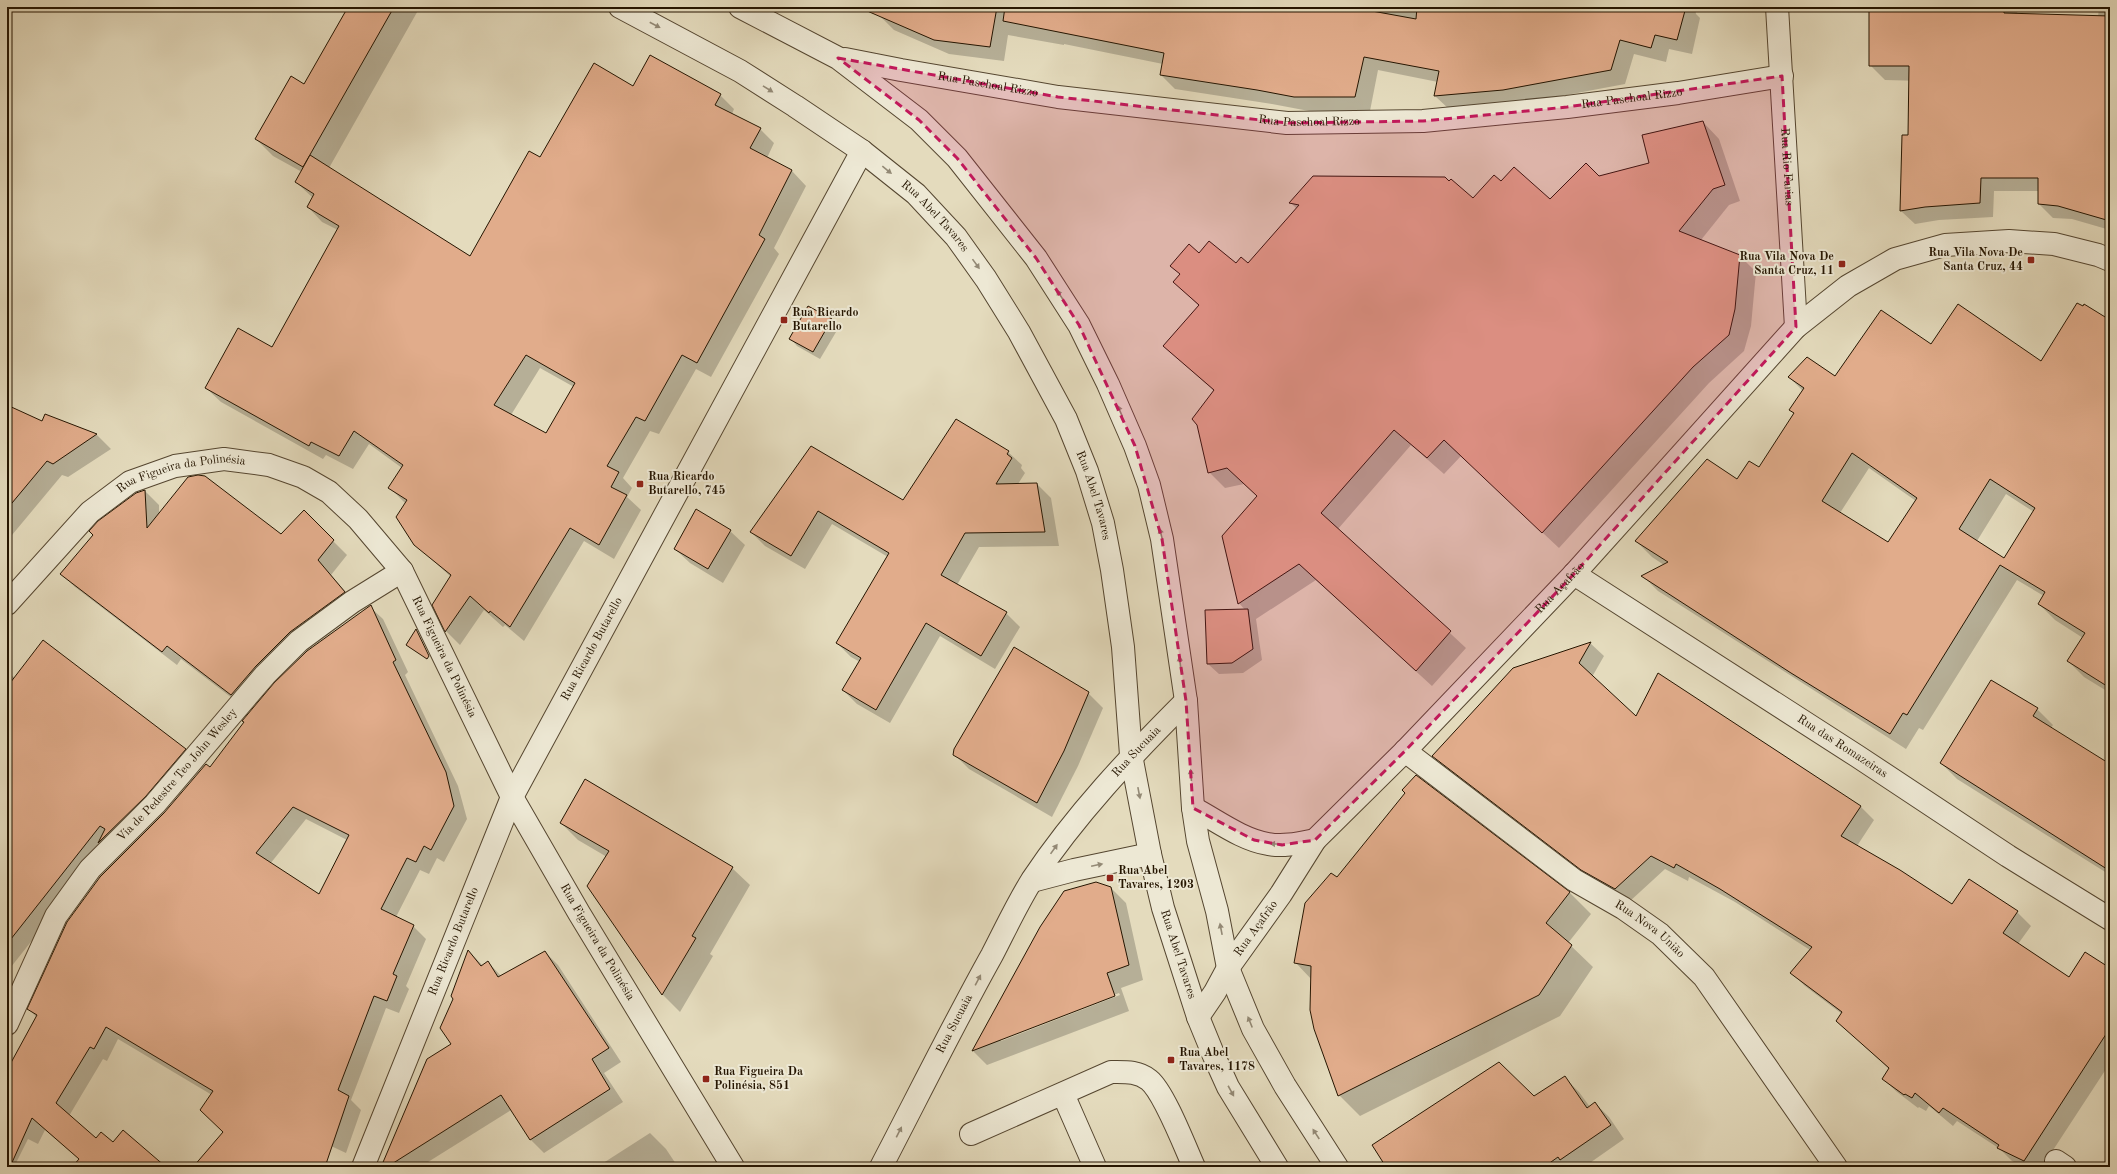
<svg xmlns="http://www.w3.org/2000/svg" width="2117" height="1174" font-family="'Old Standard TT',serif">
  <rect width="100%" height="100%" fill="#e4dbbd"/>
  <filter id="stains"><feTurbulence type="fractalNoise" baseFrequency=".005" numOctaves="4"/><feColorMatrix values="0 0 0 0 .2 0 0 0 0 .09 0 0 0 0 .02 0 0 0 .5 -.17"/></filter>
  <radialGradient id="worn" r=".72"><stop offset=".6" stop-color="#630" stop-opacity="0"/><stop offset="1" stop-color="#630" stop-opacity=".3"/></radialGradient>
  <g fill="#0003" fill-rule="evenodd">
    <path d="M 341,7 L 420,7 L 329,168 L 470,257 L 540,158 L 633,87 L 720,95 L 734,109 L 732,114 L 760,129 L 774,143 L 767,158 L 792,171 L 806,186 L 774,248 L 779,254 L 711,377 L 696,369 L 659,434 L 650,431 L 623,478 L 632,488 L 627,497 L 641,510 L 614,559 L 584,541 L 524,641 L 505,625 L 503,627 L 484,610 L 460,645 L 446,631 L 433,605 L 451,577 L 415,544 L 406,504 L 390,488 L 402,468 L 369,444 L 353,469 L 326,455 L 323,459 L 221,402 L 206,388 L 272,349 L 338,230 L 322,222 L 308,207 L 313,198 L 296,182 L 302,172 L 273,156 L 256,139 L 305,85 L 347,10 ZM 540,368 L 574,387 L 546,434 L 511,415 Z"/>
    <polygon points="881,7 1695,7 1696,14 1700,18 1692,54 1669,49 1666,62 1634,54 1625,84 1518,104 1450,110 1435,96 1438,82 1378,70 1370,111 1309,111 1272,104 1175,89 1161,75 1163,64 1064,44 1064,45 1008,35 1004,61 949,54 894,30 879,15"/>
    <polygon points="1870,7 1918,7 1923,81 1885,80 1870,65"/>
    <polygon points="1956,7 2018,7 2017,14 2098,17 2099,7 2110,7 2110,230 2072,219 2053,218 2039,204 2039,191 1994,191 1993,217 1939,220 1915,224 1901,211"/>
    <polygon points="1703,122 1719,139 1740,201 1729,205 1701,240 1740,256 1756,272 1751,326 1744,351 1709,383 1559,548 1461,456 1444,474 1411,445 1338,529 1466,648 1432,686 1316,580 1256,619 1262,660 1243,673 1219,674 1208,664 1245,610 1239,603 1258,497 1244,484 1225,488 1209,472 1214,391 1164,346 1199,306 1174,282 1181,275 1172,266 1199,254 1236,264 1248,265 1297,209 1291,203 1474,200 1501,183 1550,200 1599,177 1650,163"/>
    <polygon points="831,320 839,327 820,359 797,346 790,338"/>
    <path d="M 2110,328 L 2110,693 L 2084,677 L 2068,661 L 2083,638 L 2055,620 L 2039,604 L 2044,596 L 2017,580 L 1923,730 L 1919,728 L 1906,749 L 1658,591 L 1643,576 L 1664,565 L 1652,557 L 1636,541 L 1759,469 L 1794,414 L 1790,410 L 1803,391 L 1789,377 L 1835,377 L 1931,346 L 2042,362 ZM 1869,468 L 1916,501 L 1888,544 L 1840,513 ZM 2006,494 L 2034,512 L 2005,560 L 1977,541 Z"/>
    <polygon points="7,406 42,422 46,415 97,435 111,449 68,477 62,475 7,541"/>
    <polygon points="812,448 903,501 1008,452 1022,465 1021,468 1025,473 1018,484 1037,484 1051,498 1059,546 979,547 957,585 1006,613 1020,627 995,669 940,636 890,723 857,704 843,690 860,662 851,657 837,643 888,557 832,524 805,569 765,546 751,532"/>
    <polygon points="145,491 159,505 159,515 281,536 304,512 347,555 331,575 358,606 304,646 245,708 181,659 177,665 75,587 61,574"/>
    <polygon points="730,531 745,545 723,583 690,563 675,549"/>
    <path d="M 370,607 L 383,619 L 408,672 L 405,675 L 458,786 L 467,819 L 444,862 L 437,858 L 429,874 L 420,870 L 396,917 L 413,926 L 426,939 L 406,986 L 409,989 L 399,1013 L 386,1008 L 351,1100 L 361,1110 L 346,1153 L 305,1134 L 327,1167 L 194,1167 L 224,1132 L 212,1095 L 118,1039 L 107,1061 L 103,1059 L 69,1116 L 96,1140 L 113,1143 L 165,1167 L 88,1167 L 45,1130 L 38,1144 L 28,1139 L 14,1167 L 7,1167 L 7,1071 L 37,1018 L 29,1009 L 211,768 ZM 306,819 L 347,840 L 319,896 L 270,864 Z"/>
    <polygon points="1590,643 1604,656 1592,677 1637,718 1658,675 1861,807 1874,820 1857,846 1953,906 2017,912 2031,926 2018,944 2069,978 2110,969 2110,1063 2042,1167 2024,1167 2012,1161 2000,1149 1957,1121 1953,1126 1929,1106 1926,1111 1919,1107 1918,1108 1897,1092 1883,1079 1889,1069 1837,1021 1842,1014 1805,986 1792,973 1810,950 1735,902 1689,877 1688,881 1665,869 1629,902 1601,886 1447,770 1434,756"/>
    <polygon points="7,672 15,678 185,750 198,762 105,848 11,967 7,964"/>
    <polygon points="1088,693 1103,708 1078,766 1052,817 969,769 954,754"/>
    <polygon points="2037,709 2053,725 2051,728 2110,765 2110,875 1957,779 1941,763"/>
    <polygon points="1416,776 1570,893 1591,914 1568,943 1593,967 1560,1016 1360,1116 1339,1095 1312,980 1295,962 1337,879 1407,793"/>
    <polygon points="561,823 732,868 750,885 710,954 713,956 680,1012 663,995 588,886 607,857 578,840"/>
    <path d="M 1111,888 L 1126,903 L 1143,980 L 1121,988 L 1129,1011 L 987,1065 L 973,1051 L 1041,928 ZM 1119,993 L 1120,995 L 1001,1041 L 1001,1039 Z"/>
    <polygon points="469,951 483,966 488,962 501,976 545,952 558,965 621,1062 604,1073 623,1102 544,1153 530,1139 511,1110 420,1167 382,1167 452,1044 454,999"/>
    <polygon points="1565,1078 1579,1092 1590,1107 1595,1103 1609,1117 1624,1139 1584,1167 1387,1167 1534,1097"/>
    <polygon points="650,1133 666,1149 678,1167 597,1167"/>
  </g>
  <g fill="#e1ac8b" stroke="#251501" fill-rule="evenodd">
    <polygon points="348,7 394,7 303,167 255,139 291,76 304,84"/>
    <polygon points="858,7 997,7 990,47 934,40"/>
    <polygon points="1005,7 1350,7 1416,19 1417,7 1686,7 1677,40 1655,35 1651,48 1620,40 1611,70 1503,90 1434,96 1439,71 1364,57 1355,97 1294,97 1257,90 1160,75 1164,53 1003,21"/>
    <polygon points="1869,7 2004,7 2004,13 2110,16 2108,98 2110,97 2110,221 2058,206 2038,204 2038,178 1981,178 1980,203 1925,207 1900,211 1902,135 1908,135 1909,66 1869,66"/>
    <path d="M 650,55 L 721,94 L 715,105 L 761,128 L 750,148 L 792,170 L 759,235 L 765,239 L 697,363 L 682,355 L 645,421 L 636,417 L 607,466 L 619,472 L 611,487 L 627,495 L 599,545 L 570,528 L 510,627 L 490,611 L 489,613 L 470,596 L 445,632 L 432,605 L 451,575 L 414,545 L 396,517 L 407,500 L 388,488 L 403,465 L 354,431 L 339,456 L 311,442 L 309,446 L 205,388 L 238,328 L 272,347 L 339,226 L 307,207 L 314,194 L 295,182 L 310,155 L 470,256 L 529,151 L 540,157 L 594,63 L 633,86 ZM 526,355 L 575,383 L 546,433 L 494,405 Z"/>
    <polygon points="1703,121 1725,185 1713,189 1679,231 1740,255 1735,309 1729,335 1693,367 1542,533 1444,440 1427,458 1394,430 1321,513 1451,631 1416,671 1299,564 1238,604 1222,536 1257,496 1227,468 1208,473 1197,425 1192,419 1214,390 1163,346 1199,305 1173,282 1180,274 1170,266 1189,244 1199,253 1209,241 1236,263 1241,257 1248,263 1299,205 1289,203 1313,176 1445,177 1449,181 1451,179 1473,198 1494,175 1501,181 1514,167 1550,199 1586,163 1599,176 1649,163 1642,135"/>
    <path d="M 2077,303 L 2083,306 L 2084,304 L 2110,320 L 2110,688 L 2067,661 L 2085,633 L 2038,604 L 2045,592 L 2000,565 L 1907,715 L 1903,713 L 1890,734 L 1791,673 L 1641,576 L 1668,562 L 1635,541 L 1707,459 L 1737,479 L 1749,461 L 1759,467 L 1794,413 L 1789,410 L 1804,388 L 1788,377 L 1807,357 L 1835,376 L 1881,310 L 1931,344 L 1958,304 L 2041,361 ZM 1852,453 L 1917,498 L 1888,542 L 1822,501 ZM 1990,479 L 2035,508 L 2004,558 L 1959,529 Z"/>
    <polygon points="808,306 832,319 813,352 789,339"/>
    <polygon points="7,405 42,421 45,414 97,434 53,464 47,461 7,509"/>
    <polygon points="956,419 1009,451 1007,454 1012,458 996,484 1037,483 1045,532 965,533 941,575 1007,612 981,656 926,623 876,710 842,690 861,658 836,643 889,553 818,511 791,556 750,532 811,446 903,500"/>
    <polygon points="198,475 205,476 281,534 304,510 334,540 318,560 345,592 290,632 256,666 231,695 167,646 162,652 60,574 93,535 89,531 98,521 136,493 145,490 147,528 188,477"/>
    <polygon points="696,509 731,530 708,569 674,549"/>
    <path d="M 371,605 L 396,660 L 393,662 L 446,772 L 454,806 L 431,850 L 424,846 L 416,862 L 407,858 L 381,909 L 414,925 L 393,974 L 397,976 L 387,1001 L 374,996 L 338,1090 L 349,1096 L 325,1167 L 193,1167 L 223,1132 L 200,1110 L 213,1091 L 106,1027 L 94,1049 L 90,1047 L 56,1103 L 96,1138 L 101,1132 L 113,1142 L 123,1130 L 166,1167 L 72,1167 L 79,1159 L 32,1118 L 10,1167 L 7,1167 L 7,1070 L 37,1015 L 27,1009 L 67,922 L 100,877 L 164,813 L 206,764 L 210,767 L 244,722 L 242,721 L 274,683 L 307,651 ZM 293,807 L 349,835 L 319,894 L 256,853 Z"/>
    <polygon points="1248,609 1253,649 1232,663 1207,664 1205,610"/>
    <polygon points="416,629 429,656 427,659 406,645"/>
    <polygon points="43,640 186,749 146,796 98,843 105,829 100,826 7,944 7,687"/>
    <polygon points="1591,642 1579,663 1636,716 1658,673 1861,806 1841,836 1900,870 1952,904 1969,879 2018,911 2003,933 2069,977 2085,952 2110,968 2110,1028 2024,1161 1997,1148 1999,1145 1943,1108 1939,1113 1915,1093 1912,1098 1905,1094 1904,1095 1882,1079 1889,1068 1836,1021 1842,1012 1790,973 1812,947 1720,889 1676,864 1674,868 1651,856 1615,889 1581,870 1432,756 1513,668"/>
    <polygon points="1014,647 1089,692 1064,751 1037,803 953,755 954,749"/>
    <polygon points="1991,680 2038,708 2033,716 2110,764 2110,871 1940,763"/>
    <polygon points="1416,775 1570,892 1546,923 1572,945 1539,995 1338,1096 1314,1029 1310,1010 1311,966 1294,963 1305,903 1331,873 1337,877 1405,793 1402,790"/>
    <polygon points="585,779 733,867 692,936 696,938 662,995 587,886 609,851 560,823"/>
    <polygon points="1096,882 1111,887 1129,965 1107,973 1115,996 972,1051 1040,927 1064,891"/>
    <polygon points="468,950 481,966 488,961 498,977 545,951 609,1048 592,1059 610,1089 530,1140 501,1095 387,1167 381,1167 427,1059 451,1044 440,1028 453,999 451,996"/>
    <polygon points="1499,1062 1534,1096 1565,1076 1587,1108 1595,1102 1611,1125 1560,1160 1558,1157 1544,1167 1386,1167 1372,1145"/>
  </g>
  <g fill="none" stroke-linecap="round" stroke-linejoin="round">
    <defs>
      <g id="minor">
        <path id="s1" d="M 620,7 L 740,71 L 795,106 L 862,151 L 916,194 L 956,237 L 986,279 L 1019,332 L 1066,419 L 1087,471 L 1103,523 L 1112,570 L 1123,647 L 1131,755 L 1150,854 L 1163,908 L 1198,1017 L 1214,1056 L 1228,1087 L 1277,1167"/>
        <polyline points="740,7 838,58 919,120 957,158 1036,258 1079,325 1108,384 1135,446 1149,485 1162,539 1186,701 1193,808 1198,841 1217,911 1228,968 1253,1029 1285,1086 1337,1167"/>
        <path id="s2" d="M 1777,7 L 1796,327"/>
        <path id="s3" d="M 845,59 L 901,70 L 1058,97 L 1287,123 L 1423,121 L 1567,107 L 1678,93 L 1782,76"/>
        <path id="s4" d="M 1574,574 L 1857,756 L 2008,856 L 2110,919"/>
        <path id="s5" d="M 7,604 L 90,512 L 130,482 L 175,466 L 224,459 L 269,465 L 303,477 L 329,492 L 358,519 L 402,571 L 512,797 L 579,913 L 733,1167"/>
        <path id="s6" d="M 1405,751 L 1574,880 L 1623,908 L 1660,934 L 1704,977 L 1836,1167"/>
        <path d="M 1193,808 C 1216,820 1242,840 1268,844 C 1284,847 1300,843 1315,840"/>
        <polyline points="1032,881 1074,870 1150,854"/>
        <path id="s7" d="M 1198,1017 L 1215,992 L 1228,968 L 1281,894 L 1315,840 L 1405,751 L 1574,574 L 1796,327 L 1848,286 L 1895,259 L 1945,245 L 2009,241 L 2054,244 L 2098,255 L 2110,260"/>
        <path id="s8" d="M 7,1024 L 56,916 L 90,869 L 155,804 L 265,675 L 299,641 L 352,602 L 402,571"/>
        <polyline points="1063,1094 1095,1167"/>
        <path d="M 971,1134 L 1111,1072 C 1125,1072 1138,1071 1149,1080 C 1164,1092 1185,1147 1194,1167"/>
        <polyline points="2056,1161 2065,1167"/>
        <path id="s9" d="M 363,1167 L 512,797 L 862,151"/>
        <path id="s10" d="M 881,1167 C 918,1096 953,1025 992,955 C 1005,930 1017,904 1032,880 C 1076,814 1130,757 1186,701"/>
      </g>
    </defs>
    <use href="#minor" stroke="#554630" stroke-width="24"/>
    <use href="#minor" stroke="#ede8d4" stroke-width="22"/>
  </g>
  <defs><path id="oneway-solid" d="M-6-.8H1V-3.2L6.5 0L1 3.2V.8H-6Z"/></defs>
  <g fill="#938975">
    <use href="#oneway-solid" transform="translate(655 25) rotate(28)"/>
    <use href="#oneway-solid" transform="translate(768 89) rotate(32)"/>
    <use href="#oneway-solid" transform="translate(887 170) rotate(39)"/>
    <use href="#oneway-solid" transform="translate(976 264) rotate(54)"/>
    <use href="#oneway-solid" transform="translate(1060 295) rotate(-123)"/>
    <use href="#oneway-solid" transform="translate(1120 411) rotate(-113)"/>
    <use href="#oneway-solid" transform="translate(1161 534) rotate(-104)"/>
    <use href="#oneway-solid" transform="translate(1180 662) rotate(-97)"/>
    <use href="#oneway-solid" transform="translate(1191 775) rotate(-94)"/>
    <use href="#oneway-solid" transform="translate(1139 793) rotate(79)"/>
    <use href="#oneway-solid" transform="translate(1276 844) rotate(-178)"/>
    <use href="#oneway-solid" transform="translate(1054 849) rotate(-55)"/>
    <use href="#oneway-solid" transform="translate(1097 865) rotate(-12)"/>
    <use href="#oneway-solid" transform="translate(1221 929) rotate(-101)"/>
    <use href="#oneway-solid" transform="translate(978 980) rotate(-62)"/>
    <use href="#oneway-solid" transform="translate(1250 1022) rotate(-112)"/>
    <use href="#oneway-solid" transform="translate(1231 1091) rotate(61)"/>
    <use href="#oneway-solid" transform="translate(899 1132) rotate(-63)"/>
    <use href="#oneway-solid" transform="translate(1316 1134) rotate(-123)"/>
  </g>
  <path fill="#c2185b" fill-opacity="0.2" stroke="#c2185b" stroke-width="3" stroke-dasharray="8 5" stroke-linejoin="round" d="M 838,58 L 1058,97 L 1287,123 L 1423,121 L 1567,107 L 1782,76 L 1796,327 L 1574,574 L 1405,751 L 1315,840 L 1282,845 L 1254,840 L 1193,808 L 1186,701 L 1162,539 L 1135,446 L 1079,325 L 1036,258 L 957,158 L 919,120 Z"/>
  <g fill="#8f2418" stroke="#ede8d4" stroke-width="1.5">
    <rect x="2027" y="256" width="8" height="8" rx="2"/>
    <rect x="1838" y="260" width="8" height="8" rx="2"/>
    <rect x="780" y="316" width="8" height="8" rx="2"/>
    <rect x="636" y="480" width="8" height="8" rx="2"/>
    <rect x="1106" y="874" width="8" height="8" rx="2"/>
    <rect x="1167" y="1056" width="8" height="8" rx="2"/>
    <rect x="702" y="1075" width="8" height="8" rx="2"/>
  </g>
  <g text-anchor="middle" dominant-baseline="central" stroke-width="4" stroke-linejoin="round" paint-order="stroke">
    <g font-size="12" fill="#251501" stroke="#ede8d4">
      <text stroke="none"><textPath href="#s3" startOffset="145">Rua Paschoal Rizzo</textPath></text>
      <text stroke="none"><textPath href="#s3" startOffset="793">Rua Paschoal Rizzo</textPath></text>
      <text stroke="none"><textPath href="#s3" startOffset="469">Rua Paschoal Rizzo</textPath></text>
      <text stroke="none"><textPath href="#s2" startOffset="160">Rua Rio Farias</textPath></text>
      <text stroke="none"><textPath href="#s1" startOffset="380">Rua Abel Tavares</textPath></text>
      <text stroke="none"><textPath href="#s5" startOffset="226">Rua Figueira da Polinésia</textPath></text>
      <text stroke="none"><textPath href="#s1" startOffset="704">Rua Abel Tavares</textPath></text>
      <text stroke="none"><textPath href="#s7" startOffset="564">Rua Açafrão</textPath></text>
      <text stroke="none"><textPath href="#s9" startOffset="567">Rua Ricardo Butarello</textPath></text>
      <text stroke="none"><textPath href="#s5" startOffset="586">Rua Figueira da Polinésia</textPath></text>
      <text stroke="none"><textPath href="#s4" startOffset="319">Rua das Romazeiras</textPath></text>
      <text stroke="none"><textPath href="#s10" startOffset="490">Rua Sucuaia</textPath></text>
      <text stroke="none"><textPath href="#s8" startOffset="305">Via de Pedestre Teo John Wesley</textPath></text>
      <text stroke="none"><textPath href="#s7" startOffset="106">Rua Açafrão</textPath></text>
      <text stroke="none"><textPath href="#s6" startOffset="303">Rua Nova União</textPath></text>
      <text stroke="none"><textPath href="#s9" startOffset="243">Rua Ricardo Butarello</textPath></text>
      <text stroke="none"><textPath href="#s5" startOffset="910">Rua Figueira da Polinésia</textPath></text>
      <text stroke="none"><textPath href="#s1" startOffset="1172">Rua Abel Tavares</textPath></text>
      <text stroke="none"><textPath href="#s10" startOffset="161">Rua Sucuaia</textPath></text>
    </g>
    <g font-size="12" font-weight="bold" fill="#251501" stroke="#ede8d4" text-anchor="start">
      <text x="2023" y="253" text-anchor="end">Rua Vila Nova De<tspan x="2023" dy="14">Santa Cruz, 44</tspan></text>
      <text x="1834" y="257" text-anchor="end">Rua Vila Nova De<tspan x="1834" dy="14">Santa Cruz, 11</tspan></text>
      <text x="792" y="313">Rua Ricardo<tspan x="792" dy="14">Butarello</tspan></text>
      <text x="648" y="477">Rua Ricardo<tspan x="648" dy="14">Butarello, 745</tspan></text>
      <text x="1118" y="871">Rua Abel<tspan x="1118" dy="14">Tavares, 1203</tspan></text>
      <text x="1179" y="1053">Rua Abel<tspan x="1179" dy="14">Tavares, 1178</tspan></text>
      <text x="714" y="1072">Rua Figueira Da<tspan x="714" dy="14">Polinésia, 851</tspan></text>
    </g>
  </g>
  <rect width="2117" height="1174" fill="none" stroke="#e4dbbd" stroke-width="24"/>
  <rect x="8" y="8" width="2101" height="1158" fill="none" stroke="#251501" stroke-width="2"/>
  <rect x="12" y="12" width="2093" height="1150" fill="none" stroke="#251501"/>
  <rect width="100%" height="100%" filter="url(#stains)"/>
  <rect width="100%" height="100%" fill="url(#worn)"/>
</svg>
